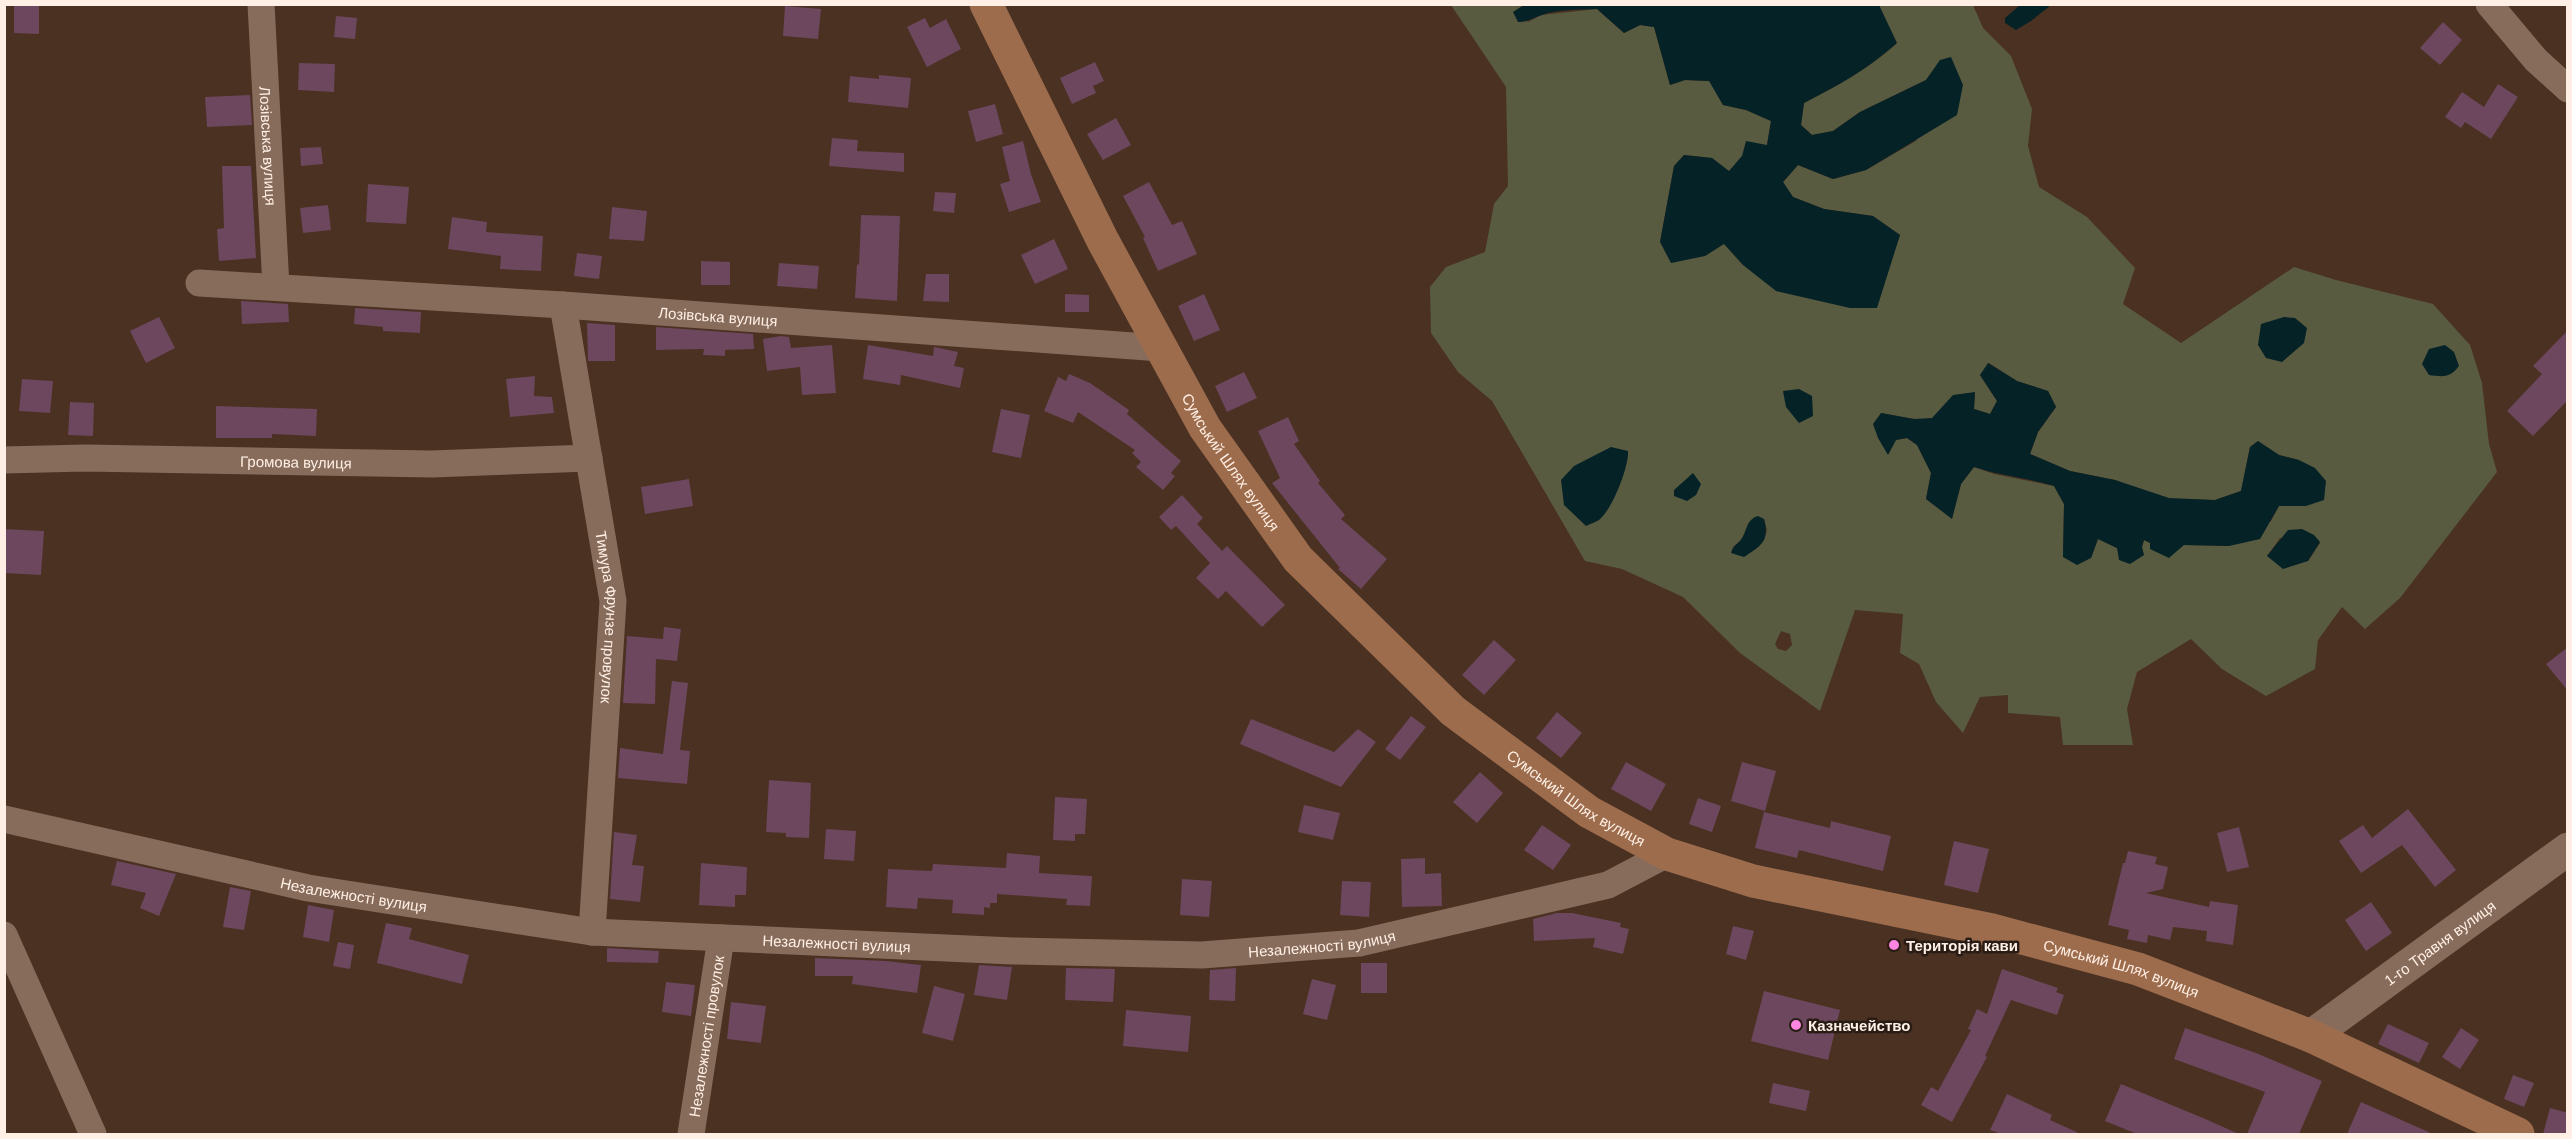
<svg xmlns="http://www.w3.org/2000/svg" width="2572" height="1139" font-family="Helvetica,sans-serif">
  <rect width="100%" height="100%" fill="#4a3122"/>
  <path fill="#595b41" fill-rule="evenodd" d="M 1451,5 L 1524,5 L 1513,12 L 1528,22 L 1541,15 L 1597,9 L 1624,33 L 1640,25 L 1654,27 L 1670,85 L 1685,80 L 1710,81 L 1723,105 L 1746,110 L 1771,121 L 1767,145 L 1742,156 L 1729,172 L 1712,158 L 1684,155 L 1674,166 L 1660,242 L 1705,256 L 1724,243 L 1743,265 L 1890,265 L 1900,235 L 1873,216 L 1824,209 L 1793,197 L 1783,182 L 1798,165 L 1833,179 L 1866,170 L 1916,141 L 1951,57 L 1940,61 L 1926,80 L 1860,112 L 1833,131 L 1812,135 L 1801,125 L 1804,103 C 1837,86 1868,69 1896,44 L 1879,5 L 1973,5 L 1983,28 L 2011,56 L 2032,109 L 2028,146 L 2039,187 L 2087,217 L 2135,268 L 2123,304 L 2181,343 L 2294,267 L 2336,280 L 2433,304 L 2470,345 L 2482,383 L 2489,444 L 2497,472 L 2400,598 L 2365,629 L 2342,607 L 2318,640 L 2315,669 L 2266,696 L 2222,669 L 2191,639 L 2137,672 L 2127,709 L 2133,745 L 2063,745 L 2060,717 L 2008,713 L 2008,695 L 1980,697 L 1963,733 L 1936,702 L 1919,664 L 1900,653 L 1903,614 L 1855,610 L 1820,711 L 1740,653 L 1683,597 L 1622,569 L 1585,561 L 1492,401 L 1458,372 L 1431,333 L 1430,287 L 1446,267 L 1485,252 L 1494,204 L 1508,186 L 1506,87 ZM 1989,363 L 2017,381 L 2048,391 L 2056,407 L 2038,432 L 2030,454 L 2070,471 L 2115,480 L 2169,499 L 2215,500 L 2241,491 L 2250,447 L 2258,441 L 2279,455 L 2299,460 L 2306,506 L 2279,506 L 2271,521 L 2229,546 L 2184,545 L 2150,543 L 2144,540 L 2142,547 L 2117,548 L 2098,539 L 2091,558 L 2063,557 L 2064,504 L 2054,486 L 1994,474 L 1974,467 L 1961,484 L 1952,518 L 1926,499 L 1931,473 L 1917,445 L 1907,438 L 1896,440 L 1888,454 L 1881,413 L 1914,419 L 1932,419 L 1941,409 L 1975,392 L 1974,409 L 1990,414 L 1997,401 L 1980,375 ZM 1764,519 L 1767,530 L 1764,540 L 1733,547 ZM 2280,538 L 2320,543 L 2308,561 L 2267,556 ZM 1781,631 L 1790,634 L 1792,645 L 1786,651 L 1778,649 L 1775,644 Z"/>
  <g fill="#052227">
    <path d="M 1524,5 L 1879,5 L 1897,43 C 1868,69 1837,86 1804,103 L 1801,125 L 1812,135 L 1833,131 L 1860,112 L 1926,80 L 1940,60 L 1951,57 L 1963,85 L 1957,115 L 1866,170 L 1833,179 L 1798,165 L 1783,182 L 1793,197 L 1824,209 L 1873,216 L 1900,235 L 1877,308 L 1850,308 L 1776,291 L 1743,265 L 1724,244 L 1705,256 L 1671,263 L 1660,242 L 1674,166 L 1684,155 L 1712,158 L 1729,171 L 1742,156 L 1746,141 L 1767,145 L 1771,121 L 1746,110 L 1723,105 L 1709,81 L 1685,80 L 1670,85 L 1654,27 L 1640,25 L 1624,33 L 1597,9 C 1579,10 1559,9 1542,15 C 1533,18 1528,22 1518,22 L 1513,12 Z"/>
    <polygon points="2020,5 2021,4 2051,5 2031,21 2016,30 2005,23 2005,18"/>
    <polygon points="2284,317 2295,318 2307,328 2304,343 2282,362 2266,358 2258,345 2261,324"/>
    <path d="M 2445,345 L 2454,352 L 2459,366 C 2450,378 2443,377 2429,375 L 2422,364 L 2429,349 Z"/>
    <path d="M 1988,363 L 2017,381 L 2048,391 L 2056,407 L 2038,432 L 2030,454 L 2070,471 L 2115,480 L 2169,498 L 2215,500 L 2241,491 L 2250,447 L 2258,441 L 2279,455 L 2299,460 L 2315,468 L 2326,481 L 2324,500 L 2306,506 L 2279,506 L 2260,539 L 2229,546 L 2184,545 L 2169,558 L 2150,549 L 2150,543 L 2144,540 L 2142,547 L 2144,555 L 2130,564 L 2119,560 L 2117,548 L 2098,539 L 2091,558 L 2077,565 L 2063,557 L 2064,504 L 2054,486 C 2028,478 2001,476 1974,467 L 1961,484 L 1952,519 L 1926,499 L 1931,473 L 1917,445 L 1907,438 L 1896,440 L 1888,455 L 1878,438 L 1873,424 L 1881,413 L 1914,419 L 1932,418 L 1953,395 L 1975,392 L 1974,409 L 1990,414 L 1997,401 L 1980,375 Z"/>
    <polygon points="1799,389 1812,396 1813,416 1799,423 1786,407 1783,391"/>
    <path d="M 1611,447 L 1628,451 C 1629,467 1612,510 1599,520 C 1596,522 1590,524 1586,526 L 1564,505 L 1561,480 L 1574,466 Z"/>
    <polygon points="1693,473 1701,484 1696,495 1687,501 1674,496 1674,490"/>
    <path d="M 1758,516 L 1764,519 C 1770,541 1761,546 1744,557 L 1731,553 C 1733,545 1736,546 1740,541 C 1748,531 1745,520 1758,516 Z"/>
    <polygon points="2302,529 2314,535 2320,542 2308,561 2283,569 2267,556 2288,530"/>
  </g>
  <g fill="#6c475d">
    <polygon points="14,4 39,4 39,34 14,33"/>
    <polygon points="785,6 821,9 818,39 783,36"/>
    <polygon points="336,16 357,18 355,39 334,37"/>
    <polygon points="925,18 930,28 946,19 961,49 927,67 907,27"/>
    <polygon points="2443,22 2462,40 2440,65 2420,48"/>
    <polygon points="1095,62 1104,81 1093,86 1096,93 1072,104 1060,78"/>
    <polygon points="299,63 335,64 334,92 298,90"/>
    <polygon points="879,75 911,78 908,108 848,102 850,76 879,79"/>
    <polygon points="2498,84 2518,97 2491,139 2465,122 2461,128 2445,117 2462,92 2484,107"/>
    <polygon points="250,95 252,125 207,127 205,97"/>
    <polygon points="995,104 1003,134 976,142 968,111"/>
    <polygon points="1116,118 1131,145 1103,160 1087,134"/>
    <polygon points="832,138 858,140 857,151 904,153 904,172 829,166"/>
    <polygon points="1023,141 1031,174 1041,202 1009,212 1000,184 1010,181 1002,147"/>
    <polygon points="321,147 323,164 301,166 300,148"/>
    <polygon points="222,166 251,166 256,258 219,261 217,229 224,228"/>
    <polygon points="1149,182 1172,225 1182,221 1197,254 1158,271 1143,238 1145,237 1123,196"/>
    <polygon points="368,184 409,187 406,224 366,222"/>
    <polygon points="935,192 956,193 954,213 933,211"/>
    <polygon points="328,205 331,230 303,233 300,208"/>
    <polygon points="612,207 647,211 644,241 609,239"/>
    <polygon points="861,215 900,216 897,301 855,298 857,264 859,265"/>
    <polygon points="452,217 487,222 486,232 543,236 541,271 500,269 501,256 448,249"/>
    <polygon points="1054,239 1068,269 1035,284 1021,255"/>
    <polygon points="577,253 602,256 599,279 574,276"/>
    <polygon points="701,261 730,262 730,285 701,285"/>
    <polygon points="779,263 819,266 817,289 777,286"/>
    <polygon points="926,274 949,274 949,302 923,301"/>
    <polygon points="1065,294 1089,295 1089,312 1065,312"/>
    <polygon points="1204,294 1220,330 1194,341 1178,306"/>
    <polygon points="241,301 288,304 289,322 242,324"/>
    <polygon points="355,308 421,312 420,333 383,331 383,327 354,324"/>
    <polygon points="159,317 175,348 146,363 130,331"/>
    <polygon points="587,323 615,325 615,361 588,361"/>
    <polygon points="656,327 753,334 754,349 725,350 725,356 703,355 704,349 656,350"/>
    <polygon points="2568,330 2568,400 2533,436 2507,411 2542,374 2533,366"/>
    <polygon points="781,336 789,337 791,348 832,345 836,393 802,395 800,367 767,371 763,339"/>
    <polygon points="868,345 933,356 934,347 958,352 954,366 964,368 960,388 901,375 900,385 863,379"/>
    <polygon points="1244,372 1257,398 1227,412 1215,386"/>
    <polygon points="1069,374 1090,383 1129,410 1127,414 1181,461 1171,473 1175,476 1163,490 1136,467 1141,462 1132,453 1135,450 1078,412 1073,423 1044,411 1058,377 1066,381"/>
    <polygon points="535,376 534,396 552,397 554,413 510,417 506,379"/>
    <polygon points="22,379 53,381 50,413 19,411"/>
    <polygon points="70,402 94,403 93,436 68,435"/>
    <polygon points="216,406 317,409 316,436 272,434 272,438 216,438"/>
    <polygon points="1001,409 1030,415 1021,458 992,452"/>
    <polygon points="1288,417 1299,441 1294,444 1320,481 1318,483 1345,515 1341,519 1387,559 1361,589 1338,569 1340,568 1272,483 1280,478 1258,431"/>
    <polygon points="689,479 693,506 645,514 641,487"/>
    <polygon points="1182,495 1203,518 1197,524 1222,551 1227,546 1285,605 1262,627 1226,591 1218,599 1196,578 1210,563 1176,526 1171,530 1159,517"/>
    <polygon points="4,529 44,531 41,575 4,573"/>
    <polygon points="664,627 681,629 677,661 656,659 655,704 623,703 627,636 663,639"/>
    <polygon points="1494,640 1516,660 1484,695 1462,675"/>
    <polygon points="2568,647 2568,691 2546,664"/>
    <polygon points="672,681 688,683 680,750 690,751 687,784 618,778 620,748 663,754"/>
    <polygon points="1557,712 1582,733 1561,758 1536,738"/>
    <polygon points="1411,716 1426,727 1400,760 1385,749"/>
    <polygon points="1251,719 1334,752 1358,729 1376,742 1341,787 1240,744"/>
    <polygon points="1626,762 1666,784 1651,811 1611,789"/>
    <polygon points="1742,762 1776,771 1765,811 1731,801"/>
    <polygon points="1480,772 1503,793 1477,823 1453,802"/>
    <polygon points="769,780 811,783 809,838 786,837 786,833 766,832"/>
    <polygon points="1055,797 1087,799 1085,834 1075,834 1075,841 1053,840"/>
    <polygon points="1698,798 1721,806 1712,832 1689,824"/>
    <polygon points="1304,805 1340,813 1333,840 1298,832"/>
    <polygon points="2408,809 2456,870 2435,887 2402,845 2361,873 2339,841 2363,825 2372,838"/>
    <polygon points="1764,812 1830,828 1831,821 1891,836 1883,871 1799,850 1797,858 1755,848"/>
    <polygon points="1542,825 1571,845 1553,870 1524,850"/>
    <polygon points="2239,827 2249,867 2227,872 2217,833"/>
    <polygon points="826,829 856,831 854,861 824,859"/>
    <polygon points="614,832 637,835 632,865 644,866 640,902 610,899"/>
    <polygon points="1954,841 1989,849 1978,893 1944,885"/>
    <polygon points="2128,851 2157,857 2155,864 2168,867 2163,889 2146,893 2209,907 2210,901 2238,905 2233,945 2206,941 2207,931 2173,927 2170,940 2148,935 2147,943 2127,939 2129,930 2108,925 2123,863 2125,863"/>
    <polygon points="1007,853 1040,856 1039,873 1092,876 1090,906 1066,905 1067,899 997,894 997,903 990,903 990,908 984,907 984,915 952,913 953,900 918,898 917,909 886,907 888,869 932,871 933,864 1006,868"/>
    <polygon points="1425,858 1425,874 1441,873 1442,906 1402,907 1401,859"/>
    <polygon points="117,861 176,874 159,916 140,908 146,893 111,885"/>
    <polygon points="701,863 747,867 746,895 735,895 735,907 699,905"/>
    <polygon points="1182,879 1212,881 1209,917 1180,915"/>
    <polygon points="1342,881 1371,882 1369,917 1340,915"/>
    <polygon points="230,887 251,891 244,930 223,927"/>
    <polygon points="2371,902 2392,933 2366,951 2345,920"/>
    <polygon points="308,905 334,910 329,942 303,937"/>
    <polygon points="1557,913 1572,913 1621,923 1620,927 1629,929 1623,954 1593,947 1595,938 1534,941 1533,919"/>
    <polygon points="386,923 412,928 409,939 469,955 462,984 377,963"/>
    <polygon points="1733,926 1754,931 1746,960 1726,954"/>
    <polygon points="338,942 354,945 350,969 333,966"/>
    <polygon points="607,948 659,951 658,963 607,962"/>
    <polygon points="815,958 886,961 921,965 917,993 852,984 853,976 815,976"/>
    <rect x="1361" y="963" width="26" height="30"/>
    <polygon points="979,965 1012,967 1007,1000 974,995"/>
    <polygon points="1066,968 1115,969 1113,1002 1065,1000"/>
    <polygon points="1236,968 1235,1001 1209,1000 1210,970"/>
    <polygon points="2002,969 2058,988 2056,992 2064,995 2057,1015 2011,1000 1985,1056 1987,1057 1952,1122 1921,1105 1931,1087 1938,1091 1971,1030 1968,1029 1977,1009 1987,1014"/>
    <polygon points="1312,979 1336,985 1327,1020 1303,1014"/>
    <polygon points="666,982 695,985 691,1016 662,1012"/>
    <polygon points="934,986 965,994 953,1041 922,1033"/>
    <polygon points="1764,991 1840,1010 1828,1060 1751,1041"/>
    <polygon points="731,1002 766,1006 761,1043 727,1039"/>
    <polygon points="1126,1010 1191,1016 1188,1052 1123,1046"/>
    <polygon points="2388,1024 2429,1043 2419,1063 2378,1044"/>
    <polygon points="2185,1028 2256,1053 2322,1081 2299,1134 2247,1134 2265,1092 2174,1059"/>
    <polygon points="2461,1028 2479,1040 2460,1069 2442,1057"/>
    <polygon points="2513,1075 2534,1083 2524,1107 2504,1099"/>
    <polygon points="1773,1083 1810,1091 1806,1111 1769,1103"/>
    <polygon points="2121,1084 2203,1118 2239,1134 2137,1134 2105,1121"/>
    <polygon points="2007,1094 2052,1115 2050,1120 2081,1134 2001,1134 1990,1130"/>
    <polygon points="2361,1102 2433,1134 2347,1134"/>
    <polygon points="2550,1108 2568,1113 2568,1134 2543,1134"/>
  </g>
  <g fill="none" stroke-linecap="round" stroke-linejoin="round">
    <g stroke="#886c5b" stroke-width="27">
      <path id="s1" d="M 261,4 L 276,287"/>
      <polyline points="2489,4 2536,60 2568,89"/>
      <path id="s2" d="M 199,283 L 563,305 L 1161,348"/>
      <path id="s3" d="M 563,305 L 613,601 L 592,932"/>
      <path id="s4" d="M 4,460 L 85,458 L 432,464 L 589,458"/>
      <path id="s5" d="M 4,819 L 308,888 L 592,932 L 1013,951 L 1202,955 L 1359,943 L 1608,885 L 1667,854"/>
      <polyline points="4,935 93,1134"/>
      <path id="s6" d="M 691,1134 L 721,938"/>
    </g>
    <path stroke="#886c5b" stroke-width="33" id="s7" d="M 2311,1036 L 2568,849"/>
    <path stroke="#9d6c4d" stroke-width="33" id="s8" d="M 986,4 L 1103,241 L 1205,428 L 1298,559 L 1453,711 L 1589,812 L 1667,854 L 1753,881 L 1992,930 L 2138,969 L 2311,1036 L 2518,1134"/>
  </g>
  <g fill="#fe85e0" stroke="#281c15" stroke-width="2">
    <circle cx="1894" cy="945" r="6"/>
    <circle cx="1796" cy="1025" r="6"/>
  </g>
  <g text-anchor="middle" dominant-baseline="central" stroke-width="5" stroke-linejoin="round" paint-order="stroke">
    <g font-size="15" fill="#ffefe5" stroke="#281c15">
      <text stroke="none"><textPath href="#s1" startOffset="142">Лозівська вулиця</textPath></text>
      <text stroke="none"><textPath href="#s2" startOffset="520">Лозівська вулиця</textPath></text>
      <text stroke="none"><textPath href="#s4" startOffset="292">Громова вулиця</textPath></text>
      <text stroke="none"><textPath href="#s8" startOffset="520">Сумський Шлях вулиця</textPath></text>
      <text stroke="none"><textPath href="#s3" startOffset="316">Тимура Фрунзе провулок</textPath></text>
      <text stroke="none"><textPath href="#s8" startOffset="1006">Сумський Шлях вулиця</textPath></text>
      <text stroke="none"><textPath href="#s5" startOffset="358">Незалежності вулиця</textPath></text>
      <text stroke="none"><textPath href="#s5" startOffset="1330">Незалежності вулиця</textPath></text>
      <text stroke="none"><textPath href="#s5" startOffset="844">Незалежності вулиця</textPath></text>
      <text stroke="none"><textPath href="#s7" startOffset="159">1-го Травня вулиця</textPath></text>
      <text stroke="none"><textPath href="#s8" startOffset="1582">Сумський Шлях вулиця</textPath></text>
      <text stroke="none"><textPath href="#s6" startOffset="99">Незалежності провулок</textPath></text>
    </g>
    <g font-size="15" font-weight="bold" fill="#ffefe5" stroke="#281c15" text-anchor="start">
      <text x="1906" y="945">Територія кави</text>
      <text x="1808" y="1025">Казначейство</text>
    </g>
  </g>
  <rect width="2572" height="1139" fill="none" stroke="#ffefe5" stroke-width="12"/>
</svg>
